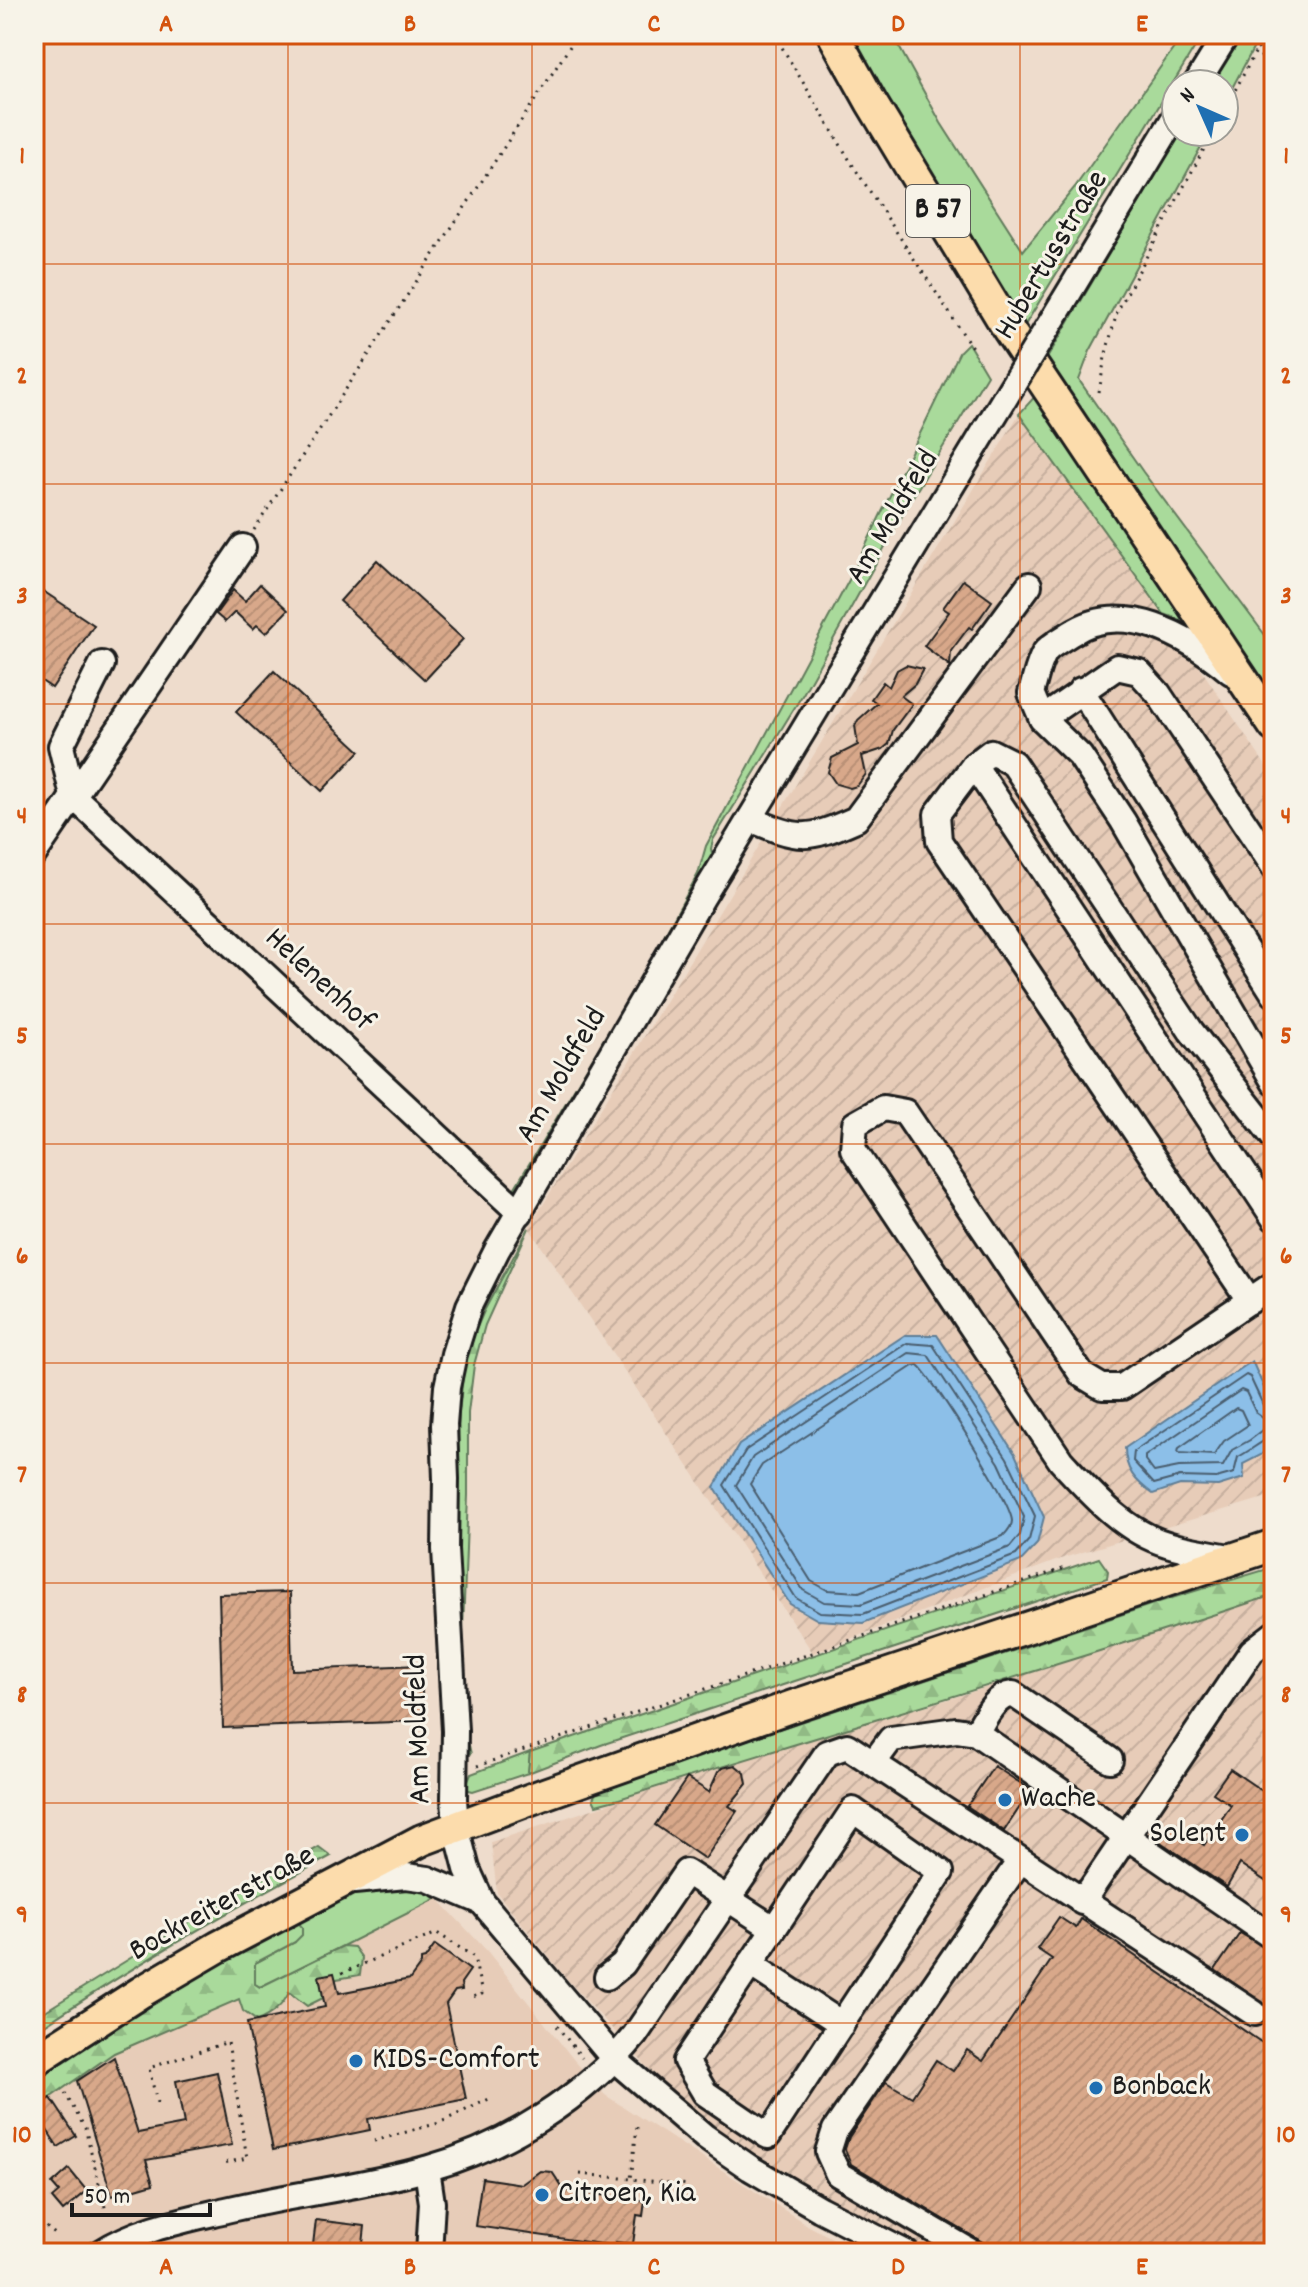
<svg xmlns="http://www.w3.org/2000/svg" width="1308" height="2287" font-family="Dekko,sans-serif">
  <defs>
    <pattern id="industrial-furrows" width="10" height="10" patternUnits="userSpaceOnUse" patternTransform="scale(2)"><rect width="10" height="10" fill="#e7ccb8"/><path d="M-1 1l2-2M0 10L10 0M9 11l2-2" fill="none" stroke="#c6af9e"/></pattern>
    <pattern id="forest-firs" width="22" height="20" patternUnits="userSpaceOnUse" patternTransform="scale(2)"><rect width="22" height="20" fill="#a9da9b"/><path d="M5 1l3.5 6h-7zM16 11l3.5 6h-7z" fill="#91ba85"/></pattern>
    <pattern id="building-hatch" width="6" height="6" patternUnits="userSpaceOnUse" patternTransform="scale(2)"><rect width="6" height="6" fill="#d8a88a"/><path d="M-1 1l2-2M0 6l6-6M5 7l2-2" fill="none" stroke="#b99076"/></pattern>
  </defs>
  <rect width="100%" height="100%" fill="#eedccc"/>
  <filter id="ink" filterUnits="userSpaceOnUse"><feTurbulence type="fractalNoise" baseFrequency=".0125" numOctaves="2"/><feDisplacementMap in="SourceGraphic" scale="16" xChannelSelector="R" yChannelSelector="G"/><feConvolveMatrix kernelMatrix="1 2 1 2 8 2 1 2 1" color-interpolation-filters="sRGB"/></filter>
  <g filter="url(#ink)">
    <polygon fill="#e7ccb8" points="437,1898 488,1952 574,2060 605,2095 809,2226 861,2253 34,2253 34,2107 114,2053 240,1998"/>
    <g fill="url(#industrial-furrows)">
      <polygon points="1019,414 1164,614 1274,778 1274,1495 1066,1557 813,1653 529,1228"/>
      <polygon points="1274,1595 1274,2253 924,2253 768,2164 695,2112 649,2069 567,1979 497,1893 491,1842 807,1739 953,1698"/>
    </g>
    <g fill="#a9da9b" stroke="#627b5c" stroke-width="2">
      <polygon points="847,34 892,34 941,123 1023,251 1075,187 1184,34 1203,34 1025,325"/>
      <polygon points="1239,34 1261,34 1224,103 1224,84 1210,84"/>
      <polygon points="1181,132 1209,132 1090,351 1079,380 1143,472 1274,647 1274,703 1046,360"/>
      <polygon points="968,343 987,375 912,498 803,694 713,840 711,849 714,861 522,1189 514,1189 639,981 698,874 706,846 849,580 960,351"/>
      <polygon points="1038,393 1194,625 1164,614 1019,414"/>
      <polygon points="530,1752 528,1773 473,1791 469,1790 466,1786 471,1774"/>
      <polygon points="400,1884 422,1884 436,1899 277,1979 260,1987 255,1984 255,1963 295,1942 297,1921 345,1896"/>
    </g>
    <g fill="url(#forest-firs)" stroke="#627b5c" stroke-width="2">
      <polygon points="529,1228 485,1325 474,1365 468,1413 468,1495 460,1708 471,1754 463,1745 451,1648 459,1413 464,1367 471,1341 484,1311"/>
      <polygon points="1099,1558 1108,1571 1107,1578 601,1745 528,1773 530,1752"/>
      <path d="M 1274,1567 L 1274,1595 L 1252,1602 C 1042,1672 829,1732 619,1799 L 596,1805 L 593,1799 L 597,1790 L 1162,1601 Z"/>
      <path d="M 319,1847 L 331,1856 C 229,1910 130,1968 34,2032 L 34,2018 L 208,1910 Z"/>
      <path d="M 297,1921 L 302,1927 L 302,1935 L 295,1942 L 255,1963 L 255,1984 L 260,1987 L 343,1946 L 354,1947 L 362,1958 L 360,1975 L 331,1980 L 325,1997 L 307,2006 L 289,1992 C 284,2005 270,2016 257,2021 L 243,2011 L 239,1999 L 114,2053 L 41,2104 L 43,2127 L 39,2139 L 34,2141 L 34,2074 L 199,1970 Z"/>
    </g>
    <g fill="#8cbfe8" stroke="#5f7e96" stroke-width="2">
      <polygon points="905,1335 937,1335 1015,1454 1044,1517 1037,1544 1021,1561 863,1623 818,1620 790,1604 714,1487 739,1445"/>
      <path d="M 1252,1361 L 1274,1410 L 1274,1441 L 1261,1455 L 1243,1464 L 1244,1478 L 1218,1486 L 1180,1485 L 1153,1494 C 1135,1481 1125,1470 1125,1448 Z"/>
    </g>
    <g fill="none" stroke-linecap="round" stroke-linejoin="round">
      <g stroke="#495d6e" stroke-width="2">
        <polygon points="907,1343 933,1345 1007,1458 1035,1516 1029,1540 1016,1555 863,1614 820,1612 796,1598 724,1485 746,1450"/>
        <polygon points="909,1353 928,1355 999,1463 1024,1517 1020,1535 1010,1547 861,1604 824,1602 803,1590 736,1485 753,1457"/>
        <path d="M 918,1365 C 933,1378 1011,1502 1012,1521 C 1012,1527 1007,1532 1003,1536 L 859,1592 L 827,1590 L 811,1581 L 750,1484 L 762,1465 L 913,1366 Z"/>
        <polygon points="1241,1390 1246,1392 1256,1413 1267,1421 1267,1427 1250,1440 1232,1450 1223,1466 1179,1467 1154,1472 1145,1460 1145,1456"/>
        <polygon points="1236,1408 1241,1410 1248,1425 1224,1441 1214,1455 1178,1453 1179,1448"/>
        <path d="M 1274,1411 L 1264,1407 L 1250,1377 L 1246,1375 L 1134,1451 L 1133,1461 L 1154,1484 L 1180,1477 L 1216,1478 L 1234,1473 L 1238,1457 C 1247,1453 1267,1437 1274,1436"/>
      </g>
    </g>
    <g fill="url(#building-hatch)" stroke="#1c1c1c" stroke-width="2">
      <polygon points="377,560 463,639 425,680 340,601"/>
      <polygon points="963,580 992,601 972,629 969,627 951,651 950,666 924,646 949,612 943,608"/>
      <polygon points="260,584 288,610 266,633 257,625 253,629 235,612 225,622 216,614 233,590 245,601"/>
      <polygon points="34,585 94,625 52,688 34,676"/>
      <polygon points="906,665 923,669 915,684 901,696 912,704 893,730 889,744 883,749 862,756 866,774 857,786 850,788 836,784 828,772 832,758 858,745 855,726 858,720 877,703 871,699 883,682 889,687 897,670"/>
      <polygon points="274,671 360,751 322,791 236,712"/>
      <polygon points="290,1592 292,1670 421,1665 423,1721 223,1728 219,1594"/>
      <polygon points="735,1765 745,1773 747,1784 729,1806 737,1811 705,1859 655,1825 687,1778 709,1792 718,1772 722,1768"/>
      <polygon points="994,1766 1031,1790 1004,1831 967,1806"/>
      <polygon points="1230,1769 1274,1799 1274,1887 1240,1864 1227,1887 1159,1841 1172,1822 1204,1845 1231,1805 1213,1793"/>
      <polygon points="1059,1917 1076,1928 1081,1919 1274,2051 1274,2253 1001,2253 851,2164 845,2149 849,2137 886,2082 912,2097 936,2060 953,2071 967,2050 983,2061 1052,1959 1037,1949"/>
      <polygon points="1240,1933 1274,1953 1274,2011 1215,1970"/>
      <polygon points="435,1945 470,1970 461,1983 462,1990 455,1991 446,2004 466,2099 368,2119 370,2130 273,2150 247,2023 325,2007 319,1976 334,1973 339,1993 410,1979 421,1964 421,1960 425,1959"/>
      <polygon points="114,2057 138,2133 184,2124 176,2081 217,2072 232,2145 146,2160 153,2184 112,2196 77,2081"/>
      <polygon points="51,2098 76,2136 58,2147 34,2110"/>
      <polygon points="69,2169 87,2191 63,2211 52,2198 59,2192 52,2184"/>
      <polygon points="540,2171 552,2172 564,2190 645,2201 643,2216 637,2215 633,2244 616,2242 615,2246 475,2226 482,2178 522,2184"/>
      <polygon points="316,2220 365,2226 362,2253 312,2253"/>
    </g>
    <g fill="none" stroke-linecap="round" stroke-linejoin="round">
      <defs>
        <g id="minor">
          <polyline points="1196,84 1227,34"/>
          <polyline points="1062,304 1176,115"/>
          <polyline points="102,664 61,746 73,796 520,1213"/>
          <path d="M 1231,672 C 1188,636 1123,598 1070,634 C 1063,639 1050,645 1045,652 C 1038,663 1035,681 1031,693 L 1042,719 L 1080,756 L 1123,821 L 1274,1082"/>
          <polyline points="1081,690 1274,994"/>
          <polyline points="1042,719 1117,667 1139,672 1158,693 1274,867"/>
          <polyline points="974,765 1274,1218"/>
          <path d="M 750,819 C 800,840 806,841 856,819 L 1029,585"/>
          <polyline points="34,854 243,547"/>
          <polyline points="1250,1301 939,841 937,814 974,765 991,752 1013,763 1191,1031 1274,1138"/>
          <path d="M 1234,1558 C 1212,1553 1189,1551 1167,1544 C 1124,1532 1090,1492 1061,1461 L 853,1149 L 855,1124 L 883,1108 L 905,1112 L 1082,1375 L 1102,1387 L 1122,1387 L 1274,1284"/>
          <path d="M 976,1733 C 985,1718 994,1696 1013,1694 L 1110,1760"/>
          <polyline points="874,1762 891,1739 956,1730 976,1733 1274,1938"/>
          <polygon points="853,1810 941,1872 768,2136 705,2093 686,2061"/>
          <polyline points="354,1881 406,1876 428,1879 482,1902"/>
          <polyline points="1082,1902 1252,1651 1274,1634"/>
          <polyline points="750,1964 842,2024"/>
          <polyline points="607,1977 623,1964 686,1872 773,1928"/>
          <polyline points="427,2169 432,2203 429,2253"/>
          <path d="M 100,2253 C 137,2229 184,2220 226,2210 C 293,2194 363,2187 429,2168 C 507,2146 584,2098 635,2035 L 827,1753 L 847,1746 L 1254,2013"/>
          <polyline points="906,2253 820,2209 750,2168 705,2137 615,2060 482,1902 467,1869 456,1827 454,1799 455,1731 445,1549 446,1479 444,1425 447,1387 454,1354 469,1306 497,1250 702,898 986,429"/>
          <polyline points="973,2253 838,2174 828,2152 835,2130 1019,1862"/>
        </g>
        <g id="major">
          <polyline points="833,34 871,102 1008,329 1274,726"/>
          <polyline points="34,2061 141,1992 218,1947 422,1840 547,1793 793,1706 1274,1545"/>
        </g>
      </defs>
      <use href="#minor" stroke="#1c1c1c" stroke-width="30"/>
      <use href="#major" stroke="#1c1c1c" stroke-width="36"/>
      <g stroke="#1c1c1c" stroke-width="3" stroke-dasharray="2 6" stroke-linecap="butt">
        <polyline points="774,34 852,164 973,349"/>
        <polyline points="1258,48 1274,90"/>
        <polyline points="1224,111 1265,34"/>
        <polyline points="1099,392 1105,357 1117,312 1213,132"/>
        <polyline points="254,530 578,34"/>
        <polyline points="477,1766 1068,1567"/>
        <polyline points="342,1973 437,1933 474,1957 482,1994 469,1998"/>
        <polyline points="557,2026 582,2058"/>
        <polyline points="65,2093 85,2128 106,2211"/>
        <polyline points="157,2103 149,2068 228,2042 247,2158 224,2163"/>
        <polyline points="637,2127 631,2179 690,2185"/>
        <polyline points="374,2141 439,2123 491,2098"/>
        <polyline points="580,2174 631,2179"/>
        <polyline points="34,2217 55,2234"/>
      </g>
      <use href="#minor" stroke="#f7f3e8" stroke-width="24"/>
      <use href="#major" stroke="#fcdcac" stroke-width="30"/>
      <defs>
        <polyline id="minor-bridge" points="986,429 1062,304"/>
      </defs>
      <use href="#minor-bridge" stroke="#1c1c1c" stroke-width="30" stroke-linecap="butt"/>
      <use href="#minor-bridge" stroke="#f7f3e8" stroke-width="24"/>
    </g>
  </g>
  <path fill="none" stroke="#d4530e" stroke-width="2" stroke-opacity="0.55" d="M 288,34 L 288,2253M 532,34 L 532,2253M 776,34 L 776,2253M 1020,34 L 1020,2253M 34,264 L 1274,264M 34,484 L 1274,484M 34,704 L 1274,704M 34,924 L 1274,924M 34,1144 L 1274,1144M 34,1363 L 1274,1363M 34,1583 L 1274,1583M 34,1803 L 1274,1803M 34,2023 L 1274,2023"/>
  <g fill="#1f6fb2" stroke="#f7f3e8" stroke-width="3">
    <circle cx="1005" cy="1800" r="8"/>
    <circle cx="1242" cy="1835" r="8"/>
    <circle cx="356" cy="2061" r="8"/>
    <circle cx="1096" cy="2088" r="8"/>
    <circle cx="542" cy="2195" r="8"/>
  </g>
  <g text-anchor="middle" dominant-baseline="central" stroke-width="6" stroke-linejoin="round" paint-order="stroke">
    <rect fill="#f7f3e8" stroke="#5e5c59" stroke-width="2" x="906" y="185" width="64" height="52" rx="6"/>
    <g font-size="30" font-weight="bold" fill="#1c1c1c">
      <text x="938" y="211">B 57</text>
    </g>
    <g font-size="32" fill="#1c1c1c" stroke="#f7f3e8">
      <text transform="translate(1053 256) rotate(-59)">Hubertusstraße</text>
      <text transform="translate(894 518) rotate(-59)">Am Moldfeld</text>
      <text transform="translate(318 981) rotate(43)">Helenenhof</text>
      <text transform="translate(563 1076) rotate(-60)">Am Moldfeld</text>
      <text transform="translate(420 1729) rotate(-92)">Am Moldfeld</text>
      <text transform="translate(223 1905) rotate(-29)">Bockreiterstraße</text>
    </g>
    <g font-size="32" fill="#1c1c1c" stroke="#f7f3e8" text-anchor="start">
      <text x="1021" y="1800">Wache</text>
      <text x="1226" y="1835" text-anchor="end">Solent</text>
      <text x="372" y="2061">KIDS-Comfort</text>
      <text x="1112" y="2088">Bonback</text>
      <text x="558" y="2195">Citroen, Kia</text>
    </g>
  </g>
  <rect width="1308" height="2287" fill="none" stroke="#f7f3e8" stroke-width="88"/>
  <g transform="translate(1200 108) rotate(315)"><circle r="38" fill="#f7f3e8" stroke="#9f9d96" stroke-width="2"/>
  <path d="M0-6L14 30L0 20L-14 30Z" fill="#1f6fb2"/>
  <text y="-12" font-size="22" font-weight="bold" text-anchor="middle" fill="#1c1c1c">N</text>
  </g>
  <path d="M72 2203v12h138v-12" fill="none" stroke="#1c1c1c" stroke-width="4"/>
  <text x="84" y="2203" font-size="24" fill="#1c1c1c" stroke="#f7f3e8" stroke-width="6" paint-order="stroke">50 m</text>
  <rect x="44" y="44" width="1220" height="2199" fill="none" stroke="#d4530e" stroke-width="3"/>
  <g font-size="26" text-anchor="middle" font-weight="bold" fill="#d4530e">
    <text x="166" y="31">A</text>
    <text x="410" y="31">B</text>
    <text x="654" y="31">C</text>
    <text x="898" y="31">D</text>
    <text x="1142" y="31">E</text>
    <text x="22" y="163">1</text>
    <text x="1286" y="163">1</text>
    <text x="22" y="383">2</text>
    <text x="1286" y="383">2</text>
    <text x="22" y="603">3</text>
    <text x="1286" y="603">3</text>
    <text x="22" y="823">4</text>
    <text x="1286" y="823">4</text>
    <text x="22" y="1043">5</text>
    <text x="1286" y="1043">5</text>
    <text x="22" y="1263">6</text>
    <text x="1286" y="1263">6</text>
    <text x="22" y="1482">7</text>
    <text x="1286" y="1482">7</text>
    <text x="22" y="1702">8</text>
    <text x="1286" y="1702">8</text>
    <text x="22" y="1922">9</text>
    <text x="1286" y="1922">9</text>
    <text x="22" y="2142">10</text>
    <text x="1286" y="2142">10</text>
    <text x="166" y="2274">A</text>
    <text x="410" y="2274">B</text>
    <text x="654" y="2274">C</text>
    <text x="898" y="2274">D</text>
    <text x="1142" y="2274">E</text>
  </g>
</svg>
